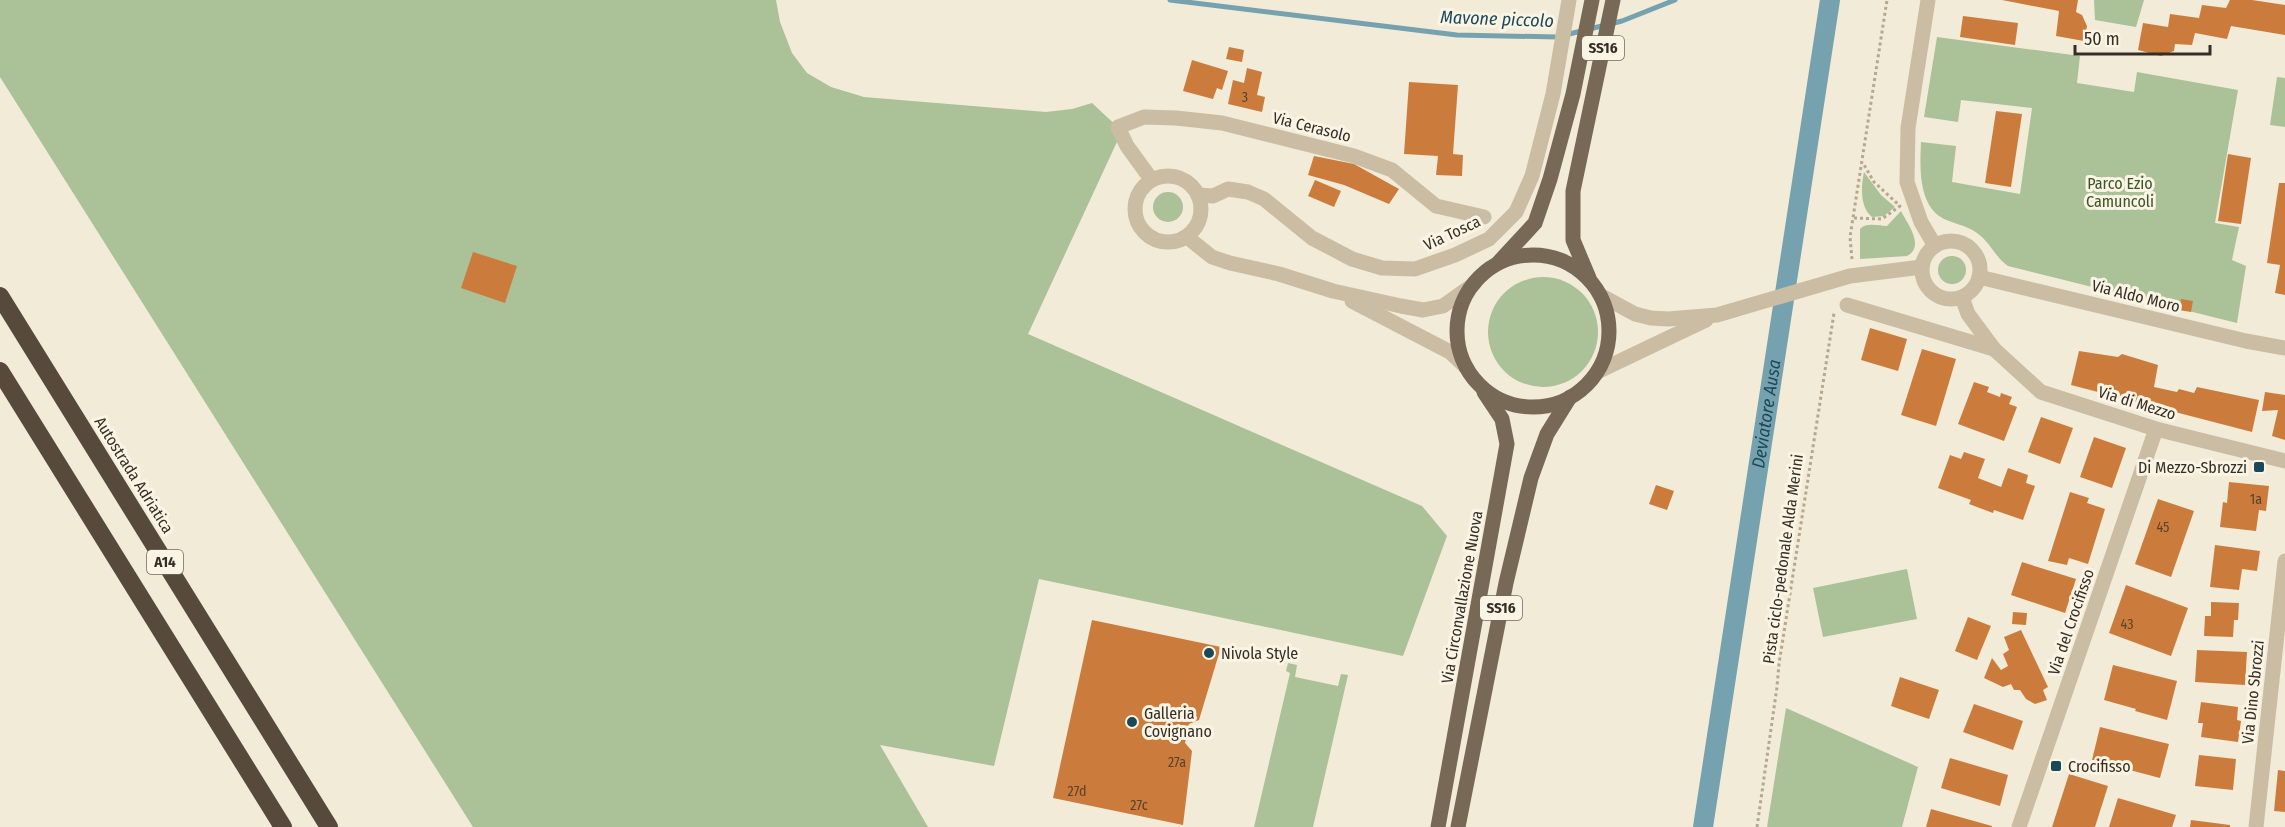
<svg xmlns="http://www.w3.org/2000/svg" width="2285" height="827" font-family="'Fira Sans Condensed',sans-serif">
  <rect width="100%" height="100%" fill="#f2ebd8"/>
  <g fill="#abc198">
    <polygon points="0,0 776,0 780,22 792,53 807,73 831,87 864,97 1046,112 1072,109 1092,103 1122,131 1028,334 1422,506 1447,536 1403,656 1039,579 994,766 880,745 928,827 473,827 0,77"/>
    <polygon points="2094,0 2144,0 2136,27 2095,20"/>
    <path d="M 1937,37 L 2080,56 L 2077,83 L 2134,92 L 2137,72 L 2238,90 L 2215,223 L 2239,227 L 2232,260 L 2246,266 L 2237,323 L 2008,266 C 1995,257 1990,242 1977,233 C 1965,224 1951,224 1939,216 C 1918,200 1920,165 1921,142 L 1956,146 L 1952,182 L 2020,194 L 2032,108 L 1961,100 L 1958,122 L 1924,117 Z"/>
    <polygon points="2277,77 2285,78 2285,127 2270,125"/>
    <path d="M 1864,172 L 1881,195 L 1895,207 L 1884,216 L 1872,217 C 1860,207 1861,187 1864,172 Z"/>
    <circle cx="1168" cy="207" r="15"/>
    <path d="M 1901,211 C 1908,225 1925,246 1907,256 L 1860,259 L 1860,229 C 1867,222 1878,226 1887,226 Z"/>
    <circle cx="1952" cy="270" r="14"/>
    <circle cx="1543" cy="332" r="55"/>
    <polygon points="1907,569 1917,619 1823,637 1813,588"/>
    <polygon points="1288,663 1297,665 1295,677 1338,686 1341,674 1348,675 1313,827 1254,827 1290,673 1286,671"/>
    <polygon points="1786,708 1918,767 1902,827 1767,827"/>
  </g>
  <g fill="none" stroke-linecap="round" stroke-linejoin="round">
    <polyline stroke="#76a2b0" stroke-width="5" points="1170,0 1457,35 1557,37 1622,21 1675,0"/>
    <path stroke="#76a2b0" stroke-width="20" id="s1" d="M 1703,827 L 1830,0"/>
  </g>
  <g fill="#cb7c3d">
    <polygon points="2002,0 2078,0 2076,12 2082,15 2087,26 2084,41 2056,36 2059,11"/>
    <polygon points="2230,0 2252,0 2285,5 2285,35 2231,26 2227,39 2195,33 2192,45 2175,44 2174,51 2161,56 2138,50 2143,23 2168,27 2170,14 2199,18 2202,5 2226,8"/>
    <polygon points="1963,16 2018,23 2015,45 1960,37"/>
    <polygon points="1229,47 1244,50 1242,62 1226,59"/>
    <polygon points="1192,60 1228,71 1222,90 1217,88 1213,99 1183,91"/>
    <polygon points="1247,68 1262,72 1257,95 1265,97 1262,112 1228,104 1233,80 1244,83"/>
    <polygon points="1409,82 1458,85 1453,154 1463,155 1462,176 1436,175 1438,156 1404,154"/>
    <polygon points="1996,111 2022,114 2011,187 1985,183"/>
    <polygon points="2228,154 2251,158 2241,224 2218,221"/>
    <polygon points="1314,156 1354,164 1399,189 1389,204 1344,185 1308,175"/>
    <polygon points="1315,180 1341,191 1334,207 1308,196"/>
    <polygon points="2279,183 2285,183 2285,295 2275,293 2280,265 2267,263"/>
    <polygon points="473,252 517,266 505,303 461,288"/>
    <polygon points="2181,299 2193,301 2191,312 2179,310"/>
    <polygon points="1870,328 1907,339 1898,371 1861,360"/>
    <polygon points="1922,349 1956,359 1936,426 1901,415"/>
    <polygon points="2079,351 2118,357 2122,354 2158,365 2154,387 2177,392 2179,389 2194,393 2197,387 2259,400 2252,432 2071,385"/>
    <polygon points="1974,382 1989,387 1987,392 2000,397 2001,393 2012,397 2009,404 2017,407 2004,441 1958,424"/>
    <polygon points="2265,392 2285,395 2285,440 2272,436 2278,410 2262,411"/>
    <polygon points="2041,417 2073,428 2060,464 2028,452"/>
    <polygon points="2094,437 2126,448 2112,488 2080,477"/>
    <polygon points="1964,452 1985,459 1978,478 2001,487 2008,468 2028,475 2026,483 2035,486 2023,520 1994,510 1993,513 1969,504 1971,500 1938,488 1950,455 1961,459"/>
    <polygon points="2229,482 2269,486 2266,511 2259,510 2256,531 2220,527 2223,502 2227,503"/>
    <polygon points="1656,485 1674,491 1667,510 1649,504"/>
    <polygon points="2070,492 2089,498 2087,503 2105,509 2088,564 2069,558 2067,565 2048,561"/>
    <polygon points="2158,499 2194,511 2171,577 2135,564"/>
    <polygon points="2215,545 2260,551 2257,571 2242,569 2239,590 2210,587"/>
    <polygon points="2022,562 2076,579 2065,613 2011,595"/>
    <polygon points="2126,585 2188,608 2171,656 2109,633"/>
    <polygon points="2211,602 2239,603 2238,620 2234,620 2233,637 2204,636 2205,616 2211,616"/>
    <polygon points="2013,612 2027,613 2026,625 2012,624"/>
    <polygon points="1968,617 1991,626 1977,660 1955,651"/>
    <polygon points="1092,620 1221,647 1199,720 1189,724 1185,743 1192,751 1183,825 1053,798"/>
    <polygon points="2021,630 2048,687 2043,690 2047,700 2035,704 2026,699 2020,690 2014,690 2011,684 2003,687 1984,678 1992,658 2001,670 2008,666 2003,654 2009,650 2004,637"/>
    <polygon points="2197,650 2247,652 2245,685 2195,682"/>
    <polygon points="2113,665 2177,681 2167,720 2135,711 2136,709 2104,700"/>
    <polygon points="1900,677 1939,690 1929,719 1891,706"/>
    <polygon points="2201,702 2238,707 2237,720 2241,721 2238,742 2201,737 2203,723 2198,723"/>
    <polygon points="1974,704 2023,721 2013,750 1963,732"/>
    <polygon points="2100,727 2169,744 2160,778 2092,760"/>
    <polygon points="2199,755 2236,759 2233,790 2195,786"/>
    <polygon points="1950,758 2008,775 2000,806 1941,788"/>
    <polygon points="2278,770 2285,771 2285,812 2274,811"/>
    <polygon points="2069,774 2108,786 2095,827 2052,827"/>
    <polygon points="2118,798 2176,815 2172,827 2109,827"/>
    <polygon points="1931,809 1992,826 1992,827 1926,827"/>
    <polygon points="2191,820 2230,825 2230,827 2190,827"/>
  </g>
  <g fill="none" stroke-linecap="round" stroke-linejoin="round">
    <g stroke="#b6a78e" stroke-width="3" stroke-dasharray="3 3" stroke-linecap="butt">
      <polyline points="1854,218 1882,219 1900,206 1874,182 1863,163"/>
      <polyline points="1852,259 1850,237 1887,0"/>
      <polyline points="1757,827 1777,687 1779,664 1834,313"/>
    </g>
    <g stroke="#cabda4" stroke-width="15">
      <polyline points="1928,0 1908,128 1907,182 1921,222 1935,246"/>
      <circle cx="1168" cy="209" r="33"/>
      <polyline points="1151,179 1127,146 1118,127 1144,117 1176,118 1222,123 1354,156 1392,170 1436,206 1484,217"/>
      <polyline points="1198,195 1213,196 1228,189 1248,192 1264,199 1312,238 1352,259 1382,268 1415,269 1455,255 1489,239 1516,212 1532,176 1553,94 1569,0"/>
      <polyline points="1187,237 1212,257 1230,263 1279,274 1333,291 1401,306 1423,310 1443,306 1474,284"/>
      <polyline points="1962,297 1968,314 1994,349 2041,392 2156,429 2285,461"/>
      <polyline points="1352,301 1450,352 1467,368"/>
      <polyline points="1847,305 1994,349"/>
      <polyline points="2019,827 2156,429"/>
      <polyline points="2256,827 2285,561"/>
    </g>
    <g stroke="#cabda4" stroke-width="15">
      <circle cx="1951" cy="270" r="29"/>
      <polyline points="1979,277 2246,341 2285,348"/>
      <polyline points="1600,295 1635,314 1651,318 1668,319 1717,315 1850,276 1922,267"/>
      <polyline points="1597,372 1706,320"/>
    </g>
    <g stroke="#786856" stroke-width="15">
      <circle cx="1533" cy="331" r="76"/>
      <polyline points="1498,263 1535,223 1550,179 1573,94 1592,0"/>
      <polyline points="1589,278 1573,240 1573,191 1613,0"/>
      <polyline points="1438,827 1507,444 1502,419 1484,392"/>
      <polyline points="1458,827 1506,583 1531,478 1547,434 1570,397"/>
    </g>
    <g stroke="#574a3c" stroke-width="18">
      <polyline points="0,296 329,827"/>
      <polyline points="0,371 283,827"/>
    </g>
  </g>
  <g fill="#1a4858" stroke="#faf4e4" stroke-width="2">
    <rect x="2253" y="461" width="12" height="12" rx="3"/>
    <circle cx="1209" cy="653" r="6"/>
    <circle cx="1132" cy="722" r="6"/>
    <rect x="2050" y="760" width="12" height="12" rx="3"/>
  </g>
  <g text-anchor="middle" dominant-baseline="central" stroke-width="6" stroke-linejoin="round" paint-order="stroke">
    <g font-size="14" fill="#5a422c">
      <text x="1245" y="97">3</text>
      <text x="2256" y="499">1a</text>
      <text x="2163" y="527">45</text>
      <text x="2127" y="624">43</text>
      <text x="1177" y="762">27a</text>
      <text x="1077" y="791">27d</text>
      <text x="1139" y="805">27c</text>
    </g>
    <g fill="#faf4e4" stroke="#70695f" stroke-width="1.5">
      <rect x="1582" y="36" width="42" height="24" rx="4.5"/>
      <rect x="147" y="550" width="36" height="24" rx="4.5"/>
      <rect x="1480" y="596" width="42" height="24" rx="4.5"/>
    </g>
    <g font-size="15" font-weight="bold" fill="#352e26">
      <text x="1603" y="48">SS16</text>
      <text x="165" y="562">A14</text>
      <text x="1501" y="608">SS16</text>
    </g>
    <g font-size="16" fill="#352e26" stroke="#faf4e4">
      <text transform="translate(1312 127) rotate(14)">Via Cerasolo</text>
      <text transform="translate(1452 233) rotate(-25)">Via Tosca</text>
      <text transform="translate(2136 296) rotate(14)">Via Aldo Moro</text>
      <text transform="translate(2137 403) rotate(17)">Via di Mezzo</text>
      <text transform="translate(134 475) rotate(58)">Autostrada Adriatica</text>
      <text transform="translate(1783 559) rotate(-82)">Pista ciclo-pedonale Alda Merini</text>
      <text transform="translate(1462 597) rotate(-80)">Via Circonvallazione Nuova</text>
      <text transform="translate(2071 622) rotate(-71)">Via del Crocifisso</text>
      <text transform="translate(2253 692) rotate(-84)">Via Dino Sbrozzi</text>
    </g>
    <g font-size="16" fill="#3c5429" stroke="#faf4e4">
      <text x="2120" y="183">Parco Ezio<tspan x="2120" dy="18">Camuncoli</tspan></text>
    </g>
    <g font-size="16" fill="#352e26" stroke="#faf4e4" text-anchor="start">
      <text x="2247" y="467" text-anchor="end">Di Mezzo-Sbrozzi</text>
      <text x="1221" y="653">Nivola Style</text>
      <text x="1144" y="713">Galleria<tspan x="1144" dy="18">Covignano</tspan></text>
      <text x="2068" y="766">Crocifisso</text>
    </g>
    <g font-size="18" font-style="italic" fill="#1a4858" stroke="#faf4e4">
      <text transform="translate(1497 19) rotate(2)">Mavone piccolo</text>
      <text stroke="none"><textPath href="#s1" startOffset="418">Deviatore Ausa</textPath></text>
    </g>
  </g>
  <path d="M2075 45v9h135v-9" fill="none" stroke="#352e26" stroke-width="3"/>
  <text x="2084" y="45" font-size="18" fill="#352e26" stroke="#faf4e4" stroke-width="4.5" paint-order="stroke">50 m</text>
</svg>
